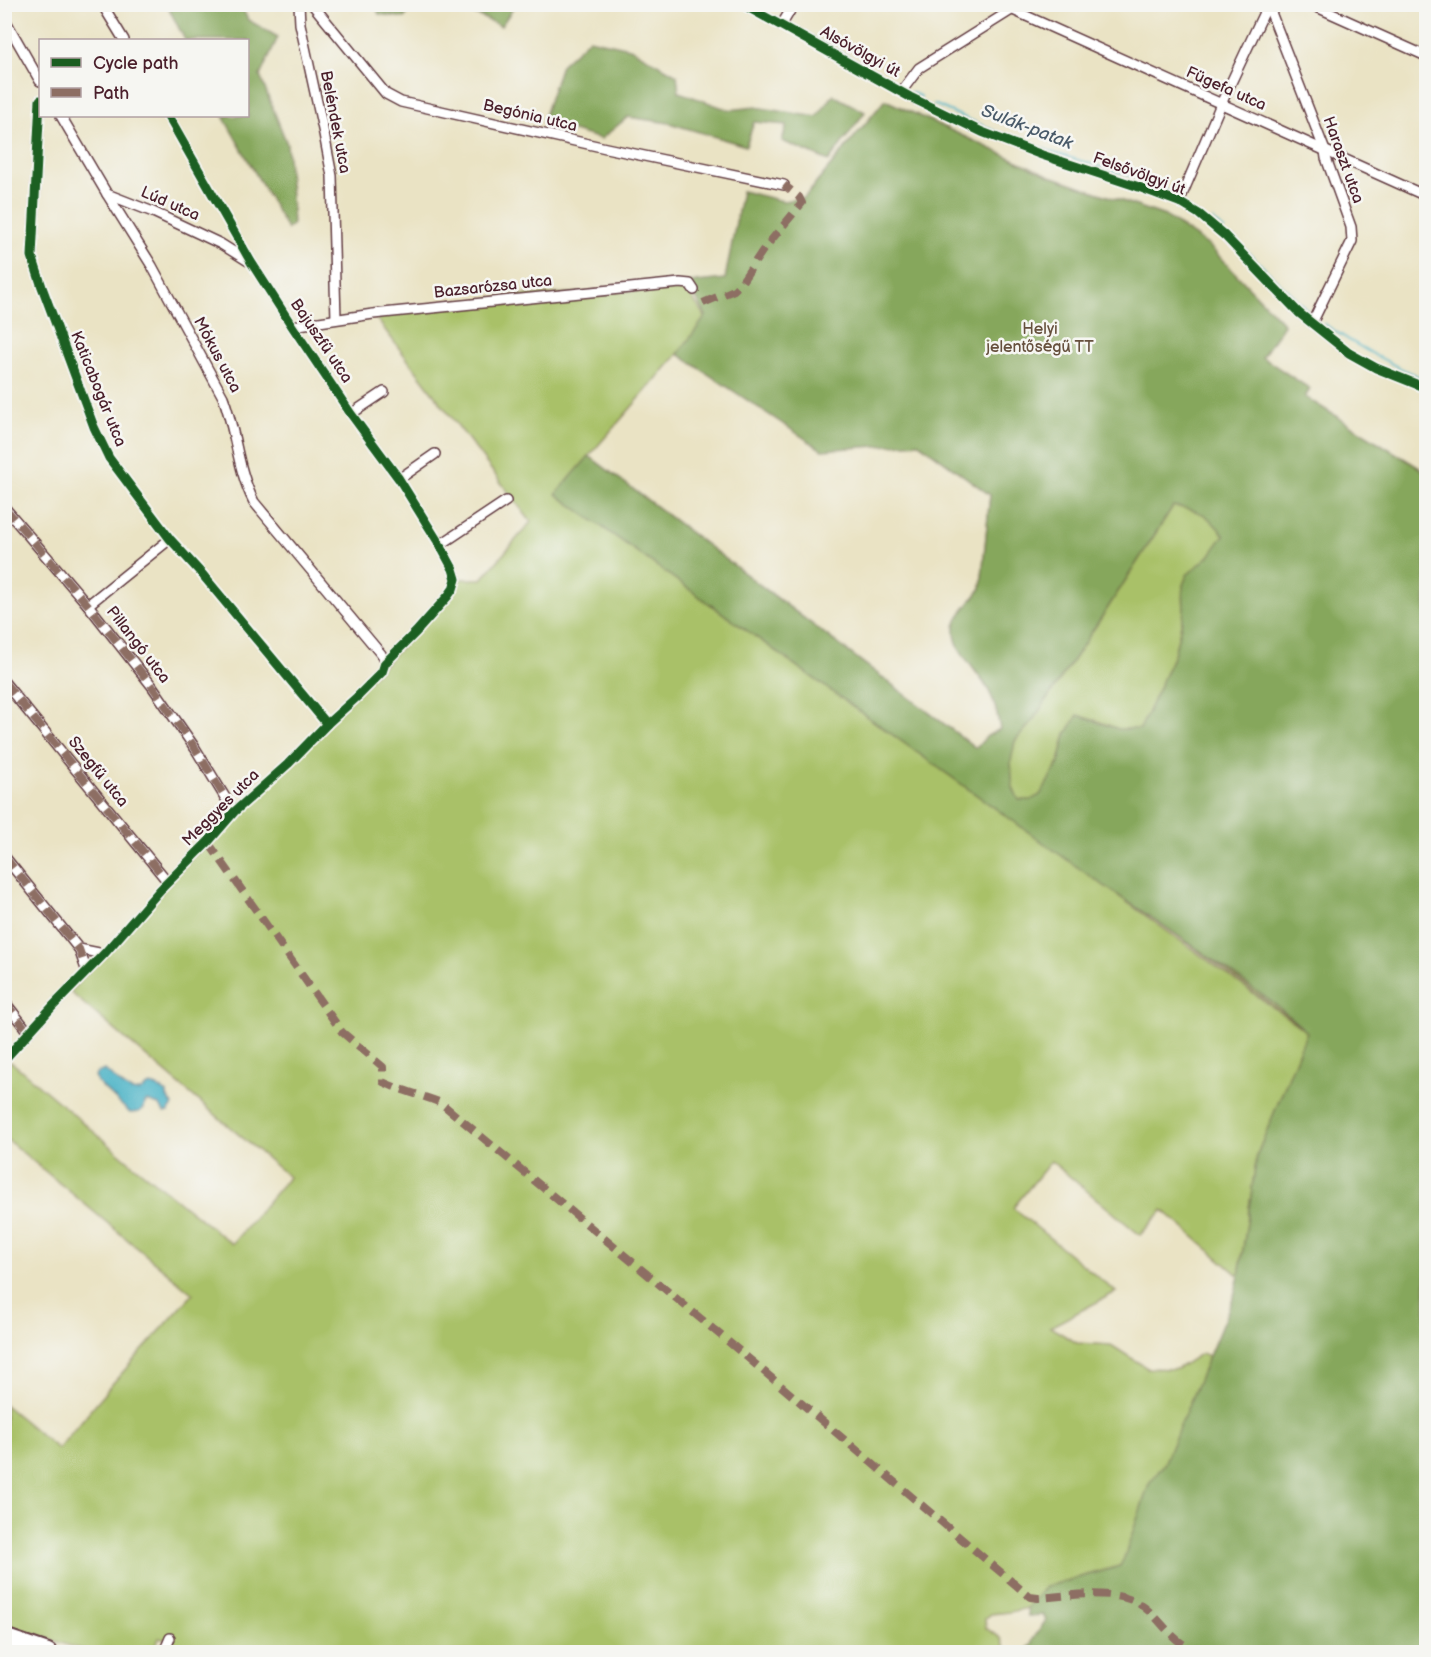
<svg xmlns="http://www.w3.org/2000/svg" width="1431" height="1657" font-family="'Balsamiq Sans',sans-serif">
  <rect width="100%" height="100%" fill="#f6f6f2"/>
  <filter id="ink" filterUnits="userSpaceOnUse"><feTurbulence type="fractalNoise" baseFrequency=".0167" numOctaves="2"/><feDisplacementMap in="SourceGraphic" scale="12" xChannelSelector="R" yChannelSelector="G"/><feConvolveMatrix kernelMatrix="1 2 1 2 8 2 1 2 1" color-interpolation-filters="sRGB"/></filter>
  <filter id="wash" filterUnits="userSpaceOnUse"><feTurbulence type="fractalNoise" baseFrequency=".008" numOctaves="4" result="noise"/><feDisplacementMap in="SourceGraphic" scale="24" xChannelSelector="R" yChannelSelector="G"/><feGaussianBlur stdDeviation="1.35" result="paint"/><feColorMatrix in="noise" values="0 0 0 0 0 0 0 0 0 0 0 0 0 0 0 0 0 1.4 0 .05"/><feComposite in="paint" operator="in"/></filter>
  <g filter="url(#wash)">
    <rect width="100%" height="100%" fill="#eae3c4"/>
    <path fill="#a9c167" stroke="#7a7049" stroke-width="1.5" fill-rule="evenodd" d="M 885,100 L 1050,176 L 1165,216 L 1209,246 L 1284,324 L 1262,357 L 1310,389 L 1305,397 L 1426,472 L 1309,1032 L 1099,878 L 1182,775 L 1306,594 L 1183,585 L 1184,612 L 1174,655 L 1140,730 L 1118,729 L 1095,720 L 1066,734 L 1059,763 L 1045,787 L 1088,874 L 1307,1032 L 1257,1155 L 1239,1276 L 1163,1210 L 1140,1235 L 1051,1161 L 1013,1208 L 1116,1292 L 1050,1327 L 1077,1343 L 1111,1345 L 1147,1368 L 1177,1369 L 1202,1353 L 1209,1356 L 1214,1345 L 1426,1652 L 1201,1652 L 1119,1566 L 1045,1587 L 1027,1608 L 1010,1612 L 991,1614 L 985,1619 L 986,1628 L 1001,1638 L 1007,1652 L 172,1652 L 176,1643 L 159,1638 L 154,1652 L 89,1652 L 5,1625 L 5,1405 L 58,1449 L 113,1383 L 193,1294 L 5,1138 L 4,1065 L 8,1060 L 15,1065 L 132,1164 L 232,1244 L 289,1177 L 70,992 L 168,882 L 288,764 L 416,632 L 456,579 L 482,579 L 531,522 L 373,314 L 523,295 L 686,289 L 706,318 ZM 706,318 L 919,443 L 990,495 L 981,588 C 973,600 962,610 957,623 C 949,643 975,669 985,685 C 990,691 993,699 996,706 L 1122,474 L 1175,506 L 1173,506 L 1107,609 L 1031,723 L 1015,741 L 976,748 L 589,456 L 678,354 Z"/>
    <g fill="#86a75c" stroke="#686344" stroke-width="1.5" fill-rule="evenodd">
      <polygon points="511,4 514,7 501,26 454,5"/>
      <polygon points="167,5 241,5 248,20 278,37 260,76 287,144 293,224 287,229 223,116 248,116 248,40 185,40"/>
      <polygon points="375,5 375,4 415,5 404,18 379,14"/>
      <polygon points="589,39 630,48 677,75 679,92 729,110 755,107 817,117 833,95 865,112 829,161 782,141 787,125 754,122 746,146 669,123 628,117 601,139 542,122 561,65"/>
      <path d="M 885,100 L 1050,176 L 1165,216 L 1209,246 L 1284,324 L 1262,357 L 1310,389 L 1305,397 L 1426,472 L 1426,1652 L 1024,1652 L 1032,1643 L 1032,1641 L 1046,1620 L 1043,1615 L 1028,1616 L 1027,1608 L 1045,1587 L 1120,1566 L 1124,1558 L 1149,1484 L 1164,1464 L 1234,1296 L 1239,1276 L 1257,1155 L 1307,1032 L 1276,1005 L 1199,950 L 1087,874 L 556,494 L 589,456 L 976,748 L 987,736 L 1000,729 C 997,714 995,702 988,689 C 978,670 952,651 955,627 C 957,614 974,599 981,588 L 990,495 L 919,443 L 822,450 L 678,354 L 706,316 L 688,283 L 725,279 L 742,191 L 783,201 L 804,198 ZM 1173,506 C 1203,512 1204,511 1224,535 L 1209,556 L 1187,575 L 1183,585 L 1184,612 L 1174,655 L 1140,729 L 1118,729 L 1078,715 L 1066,734 L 1059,763 L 1040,795 L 1031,800 L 1019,800 L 1013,788 L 1012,778 L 1011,761 L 1015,741 L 1031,723 L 1107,609 Z"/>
    </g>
    <path fill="#48b2c6" stroke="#496878" stroke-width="1.5" d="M 105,1070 C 111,1075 125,1090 132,1091 C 148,1095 143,1075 167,1093 L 167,1097 L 173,1105 L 168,1112 L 164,1112 L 159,1105 L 147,1101 L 145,1102 L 144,1108 L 139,1112 L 130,1113 L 97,1082 L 95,1076 L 97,1073 Z"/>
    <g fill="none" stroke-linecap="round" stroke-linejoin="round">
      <g stroke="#48b2c6" stroke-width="2">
        <polyline points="789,25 892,80"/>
        <polyline points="911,92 921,97"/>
        <polyline points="934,104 994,131 1054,153 1138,178 1170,192"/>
        <polyline points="1213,220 1224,230"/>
        <polyline points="1233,238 1308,311"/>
        <path d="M 1324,324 C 1358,347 1389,364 1426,380"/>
      </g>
    </g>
  </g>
  <g filter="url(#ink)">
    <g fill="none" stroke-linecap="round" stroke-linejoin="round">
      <defs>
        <g id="minor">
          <polyline points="102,4 124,40"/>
          <polyline points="299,4 300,24 324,134 332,176 336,319"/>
          <polyline points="312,4 386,94 401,102 606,148 784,185"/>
          <polyline points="742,4 910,97 982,132 1042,155 1136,186 1179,202 1199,214 1225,236 1299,313 1349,353 1376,368 1426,388"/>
          <polyline points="1310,4 1426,56"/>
          <polyline points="1268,5 1325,151 1326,158 1351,227 1352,241 1312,323"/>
          <polyline points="1013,10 1426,196"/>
          <polyline points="4,18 40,81"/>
          <polyline points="781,26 794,4"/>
          <polyline points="901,92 919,68 1021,4"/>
          <polyline points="40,100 32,256 42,287 94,427 109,458 170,539 202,574 327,724"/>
          <path d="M 61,116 L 107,194 L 152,266 L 223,397 C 236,431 237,469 254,502 L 381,654 L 385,663"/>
          <polyline points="107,194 153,212 221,244 248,261"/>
          <polyline points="1179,202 1221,104 1268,4"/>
          <polyline points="292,326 373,314 680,283 690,284 694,290"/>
          <polyline points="351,414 384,392"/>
          <polyline points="399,479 435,454"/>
          <polyline points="4,507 88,605 152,686 195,748 234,812"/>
          <polyline points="440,545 506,501"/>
          <polyline points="88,605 170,539"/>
          <polyline points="4,682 168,882"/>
          <polyline points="4,856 79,949 87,972"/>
          <polyline points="79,949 104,954"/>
          <polyline points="4,1001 29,1033"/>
          <polyline points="4,1060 53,1006 104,954 160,890 208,842 234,812 288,764 327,724 358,696 382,672 385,663 416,632 448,596 453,589 456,579 453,569 440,545 399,479 351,414 292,326 251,262 168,116"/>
          <polyline points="164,1652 170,1638"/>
        </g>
        <polyline id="trunk" points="4,1637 48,1652"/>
      </defs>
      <use href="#minor" stroke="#623c42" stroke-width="12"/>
      <use href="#trunk" stroke="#623c42" stroke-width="20"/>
      <use href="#minor" stroke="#fff" stroke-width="9"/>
      <use href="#trunk" stroke="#fff" stroke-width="16"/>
      <g stroke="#8d6e63" stroke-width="8" stroke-dasharray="15 8" stroke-linecap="butt">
        <polyline points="703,303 734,290 741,283 763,250 802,203 799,197 784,185"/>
        <polyline points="4,507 88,605 152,686 195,748 234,812 231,816"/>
        <polyline points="4,682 168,882"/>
        <path d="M 208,842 L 342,1032 L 383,1067 L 383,1082 C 402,1091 422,1095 441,1103 L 748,1358 L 1030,1597 L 1038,1598 C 1068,1596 1107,1589 1134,1601 C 1156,1611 1166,1635 1186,1646 C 1195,1651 1208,1651 1218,1652"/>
        <polyline points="4,856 79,949 87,972"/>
        <polyline points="4,1001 29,1033"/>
      </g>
      <defs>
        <g id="cycleway">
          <polyline points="742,4 910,97 982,132 1042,155 1136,186 1179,202 1199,214 1225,236 1299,313 1349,353 1376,368 1426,388"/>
          <polyline points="40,100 32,256 42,287 94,427 109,458 170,539 202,574 327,724"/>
          <polyline points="4,1060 53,1006 104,954 160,890 208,842 234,812 288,764 327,724 358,696 382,672 385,663 416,632 448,596 453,589 456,579 453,569 440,545 399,479 351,414 292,326 251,262 168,116"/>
        </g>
      </defs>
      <use href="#cycleway" stroke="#f6f6f2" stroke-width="13"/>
      <use href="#cycleway" stroke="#1b5e20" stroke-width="9"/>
    </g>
  </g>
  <g text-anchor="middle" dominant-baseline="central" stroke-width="5" stroke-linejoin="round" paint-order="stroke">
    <g font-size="16" fill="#4a1f2b" stroke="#f6f6f2">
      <text transform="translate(860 52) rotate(29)">Alsóvölgyi út</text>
      <text transform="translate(1226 89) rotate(24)">Fügefa utca</text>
      <text transform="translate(530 116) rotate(13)">Begónia utca</text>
      <text transform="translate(335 122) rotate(79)">Beléndek utca</text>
      <text transform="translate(1343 160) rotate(70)">Haraszt utca</text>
      <text transform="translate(1139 174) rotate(20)">Felsővölgyi út</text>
      <text transform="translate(170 204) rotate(24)">Lúd utca</text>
      <text transform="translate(493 287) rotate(-6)">Bazsarózsa utca</text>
      <text transform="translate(321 341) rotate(56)">Bajuszfű utca</text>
      <text transform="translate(217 355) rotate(62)">Mókus utca</text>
      <text transform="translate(98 389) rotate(68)">Katicabogár utca</text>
      <text transform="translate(138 645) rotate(52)">Pillangó utca</text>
      <text transform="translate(98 772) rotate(51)">Szegfű utca</text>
      <text transform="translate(221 808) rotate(-45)">Meggyes utca</text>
    </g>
    <g font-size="16" fill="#66503d" stroke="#f6f6f2">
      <text x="1040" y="329">Helyi<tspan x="1040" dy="18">jelentőségű TT</tspan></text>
    </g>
    <g font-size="18" font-style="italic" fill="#495a69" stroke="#f6f6f2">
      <text transform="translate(1027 127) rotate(21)">Sulák-patak</text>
    </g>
  </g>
  <rect width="1431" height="1657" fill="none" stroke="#f6f6f2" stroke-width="24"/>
  <rect x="39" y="39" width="210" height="78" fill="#f6f6f2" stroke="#b1a0a2" stroke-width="1.5"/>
  <rect x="51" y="58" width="30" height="9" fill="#1b5e20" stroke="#b1a0a2" stroke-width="1.5"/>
  <text x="93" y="69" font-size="18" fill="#4a1f2b">Cycle path</text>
  <rect x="51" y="88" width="30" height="9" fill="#8d6e63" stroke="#b1a0a2" stroke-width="1.5"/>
  <text x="93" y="99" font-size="18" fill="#4a1f2b">Path</text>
</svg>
